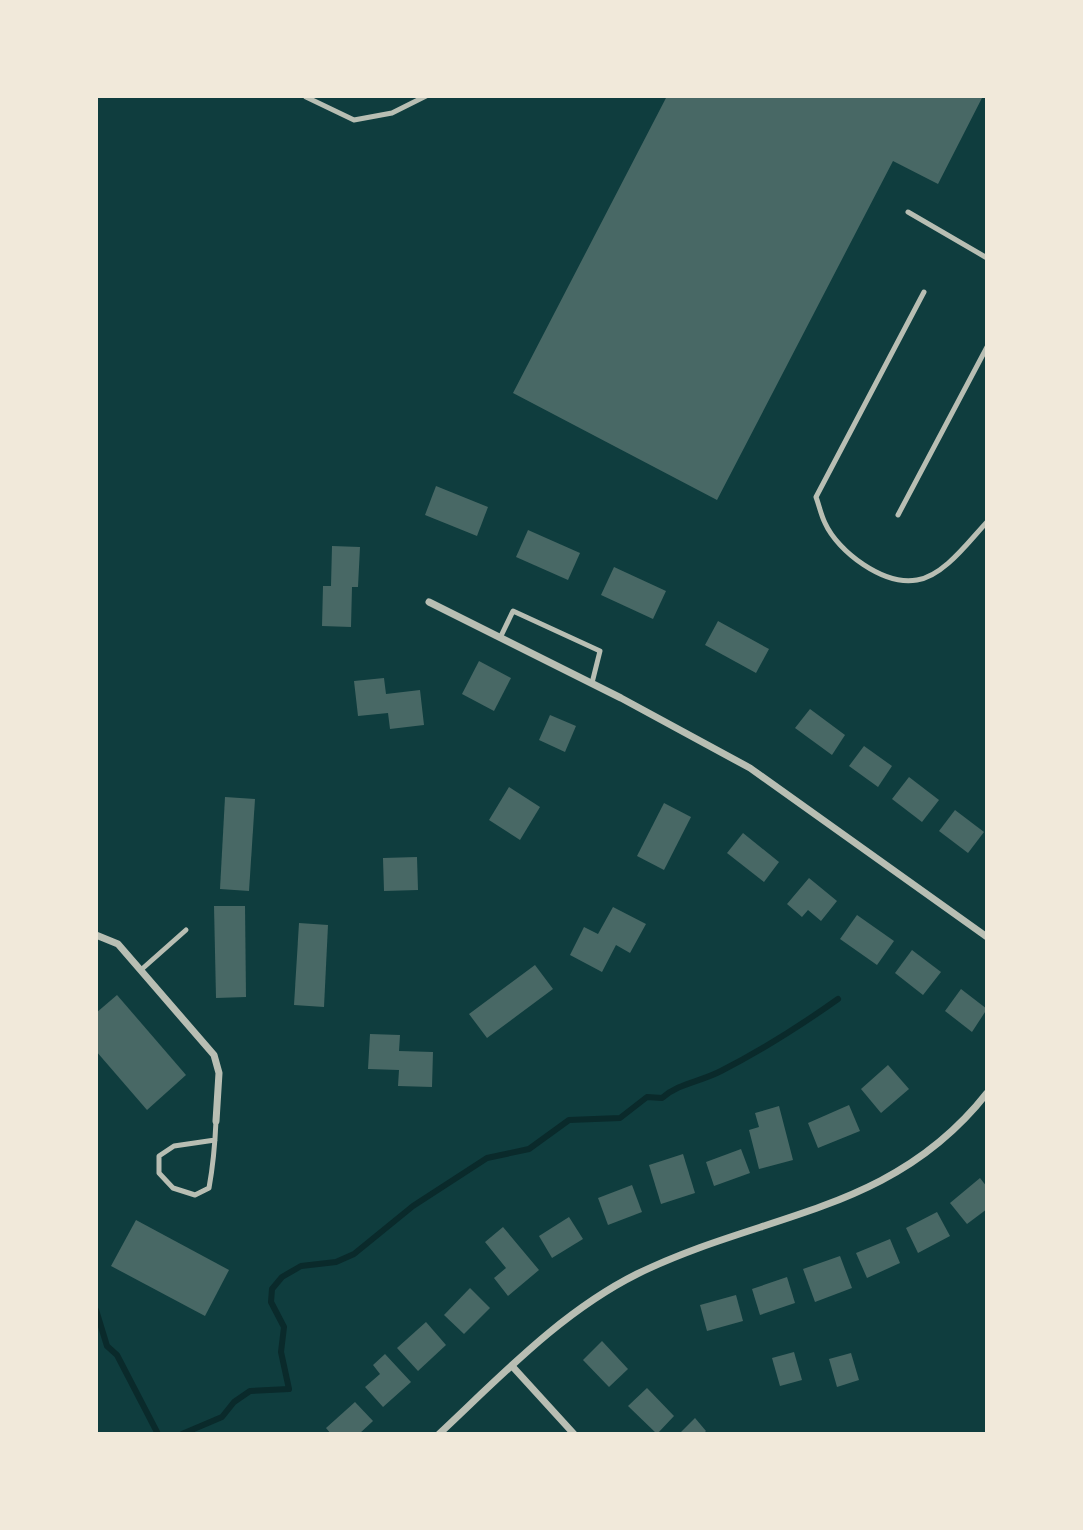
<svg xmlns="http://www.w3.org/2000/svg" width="1083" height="1530" font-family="Figtree,sans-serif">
  <rect width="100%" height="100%" fill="#0f3d3e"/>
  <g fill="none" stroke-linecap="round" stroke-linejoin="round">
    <g stroke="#0a2a2b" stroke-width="6">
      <polyline points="96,1310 107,1346 117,1355 158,1434"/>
      <path d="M 182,1434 L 222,1417 L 234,1402 L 250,1391 L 289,1389 L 281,1352 L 284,1327 L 271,1302 L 272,1289 L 282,1277 L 301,1266 L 336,1262 L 354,1254 L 413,1206 L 487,1158 L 529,1149 L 569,1120 L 620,1118 L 647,1097 L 662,1098 C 679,1083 700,1082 721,1071 C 762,1050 800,1026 838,999"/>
    </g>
  </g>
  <g fill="#486865">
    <polygon points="667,96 983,96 938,184 893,161 717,500 513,393"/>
    <polygon points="436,486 488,507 477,536 425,515"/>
    <polygon points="528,530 580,553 568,580 516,557"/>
    <polygon points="332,546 360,547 358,587 352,587 351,627 322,626 323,586 331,586"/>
    <polygon points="614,567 666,591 653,619 601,595"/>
    <polygon points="718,621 769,649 756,673 705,645"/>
    <polygon points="479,661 511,678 494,711 462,694"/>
    <polygon points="384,678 386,694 420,690 424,725 390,729 388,713 358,716 354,681"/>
    <polygon points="810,709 845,735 832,755 795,728"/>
    <polygon points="550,715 576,726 565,752 539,740"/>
    <polygon points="864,746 892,766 878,787 849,766"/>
    <polygon points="909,777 939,800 922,822 892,799"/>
    <polygon points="509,787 540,807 520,840 489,820"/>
    <polygon points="225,797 255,799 249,891 220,889"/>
    <polygon points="664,803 691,817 664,870 637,856"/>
    <polygon points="955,810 984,832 968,853 939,831"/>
    <polygon points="743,833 779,862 764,882 727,853"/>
    <polygon points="417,857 418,890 384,891 383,858"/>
    <polygon points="809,878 837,901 821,921 808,910 802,917 787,904"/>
    <polygon points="214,906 245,906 246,997 216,998"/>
    <polygon points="613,907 646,924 630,953 616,945 602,972 570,955 584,927 598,934"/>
    <polygon points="857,915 894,941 877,965 840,939"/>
    <polygon points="299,923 328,925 324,1007 294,1005"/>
    <polygon points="912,950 941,972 923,995 895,973"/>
    <polygon points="535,965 553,989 487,1038 469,1014"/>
    <polygon points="961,989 987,1009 972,1032 945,1011"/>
    <polygon points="117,995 186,1075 147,1110 96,1051 96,1013"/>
    <polygon points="370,1034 400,1035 399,1051 433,1052 432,1087 398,1086 399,1070 368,1069"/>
    <polygon points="888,1065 909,1089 881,1113 861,1089"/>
    <polygon points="849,1105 860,1131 818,1148 808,1123"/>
    <polygon points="779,1106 793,1160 759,1169 749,1130 759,1127 755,1113"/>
    <polygon points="741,1149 750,1173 714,1186 706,1162"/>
    <polygon points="683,1154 695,1193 661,1204 649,1165"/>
    <polygon points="980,1178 987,1187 987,1209 967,1224 950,1203"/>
    <polygon points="632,1185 642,1212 608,1225 598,1198"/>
    <polygon points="937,1212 950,1236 918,1253 906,1228"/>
    <polygon points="569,1217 583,1239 552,1258 539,1236"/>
    <polygon points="136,1220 229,1270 205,1316 111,1266"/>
    <polygon points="503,1227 539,1270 508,1296 494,1278 506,1268 485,1242"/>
    <polygon points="890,1239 900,1263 867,1278 856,1253"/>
    <polygon points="840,1256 852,1288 815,1302 803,1269"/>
    <polygon points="787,1277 795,1303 760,1315 752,1289"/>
    <polygon points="470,1288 490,1308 464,1334 444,1315"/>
    <polygon points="736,1295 743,1321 707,1331 700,1305"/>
    <polygon points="426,1322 446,1345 418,1371 397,1348"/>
    <polygon points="602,1341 628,1369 609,1387 583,1360"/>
    <polygon points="794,1352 802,1380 780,1386 772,1358"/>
    <polygon points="851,1353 859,1380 837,1387 829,1359"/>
    <polygon points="385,1354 411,1382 383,1407 365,1387 380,1374 373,1365"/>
    <polygon points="647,1388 674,1416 657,1434 628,1406"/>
    <polygon points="355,1402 373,1421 359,1434 331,1434 326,1428"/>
    <polygon points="695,1418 706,1431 703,1434 679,1434"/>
  </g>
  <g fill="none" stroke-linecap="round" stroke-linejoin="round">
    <g stroke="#b8beb3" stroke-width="5">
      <polyline points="306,97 354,120 392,113 426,96"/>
      <polyline points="908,212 987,258"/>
      <path d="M 924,292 L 816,497 C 819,505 821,515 825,523 C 838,552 884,586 917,580 C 944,576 969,541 987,522"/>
      <polyline points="898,515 987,347"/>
      <polyline points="500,638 513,611 600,651 592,683"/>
      <polyline points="142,969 186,930"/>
      <path d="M 215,1140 L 174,1146 L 159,1156 L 159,1173 L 173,1188 L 195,1195 L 209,1188 C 213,1166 215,1144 216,1121"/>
    </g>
    <g stroke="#b8beb3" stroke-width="7">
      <polyline points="429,602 621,698 750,768 987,937"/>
      <polyline points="96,935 118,944 214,1055 219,1073 216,1121"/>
      <polyline points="512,1366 574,1434"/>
      <path d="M 439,1434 C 501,1376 561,1312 637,1274 C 763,1212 892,1214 987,1093"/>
    </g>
  </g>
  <rect width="1083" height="1530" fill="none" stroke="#f1e9da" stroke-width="196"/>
</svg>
